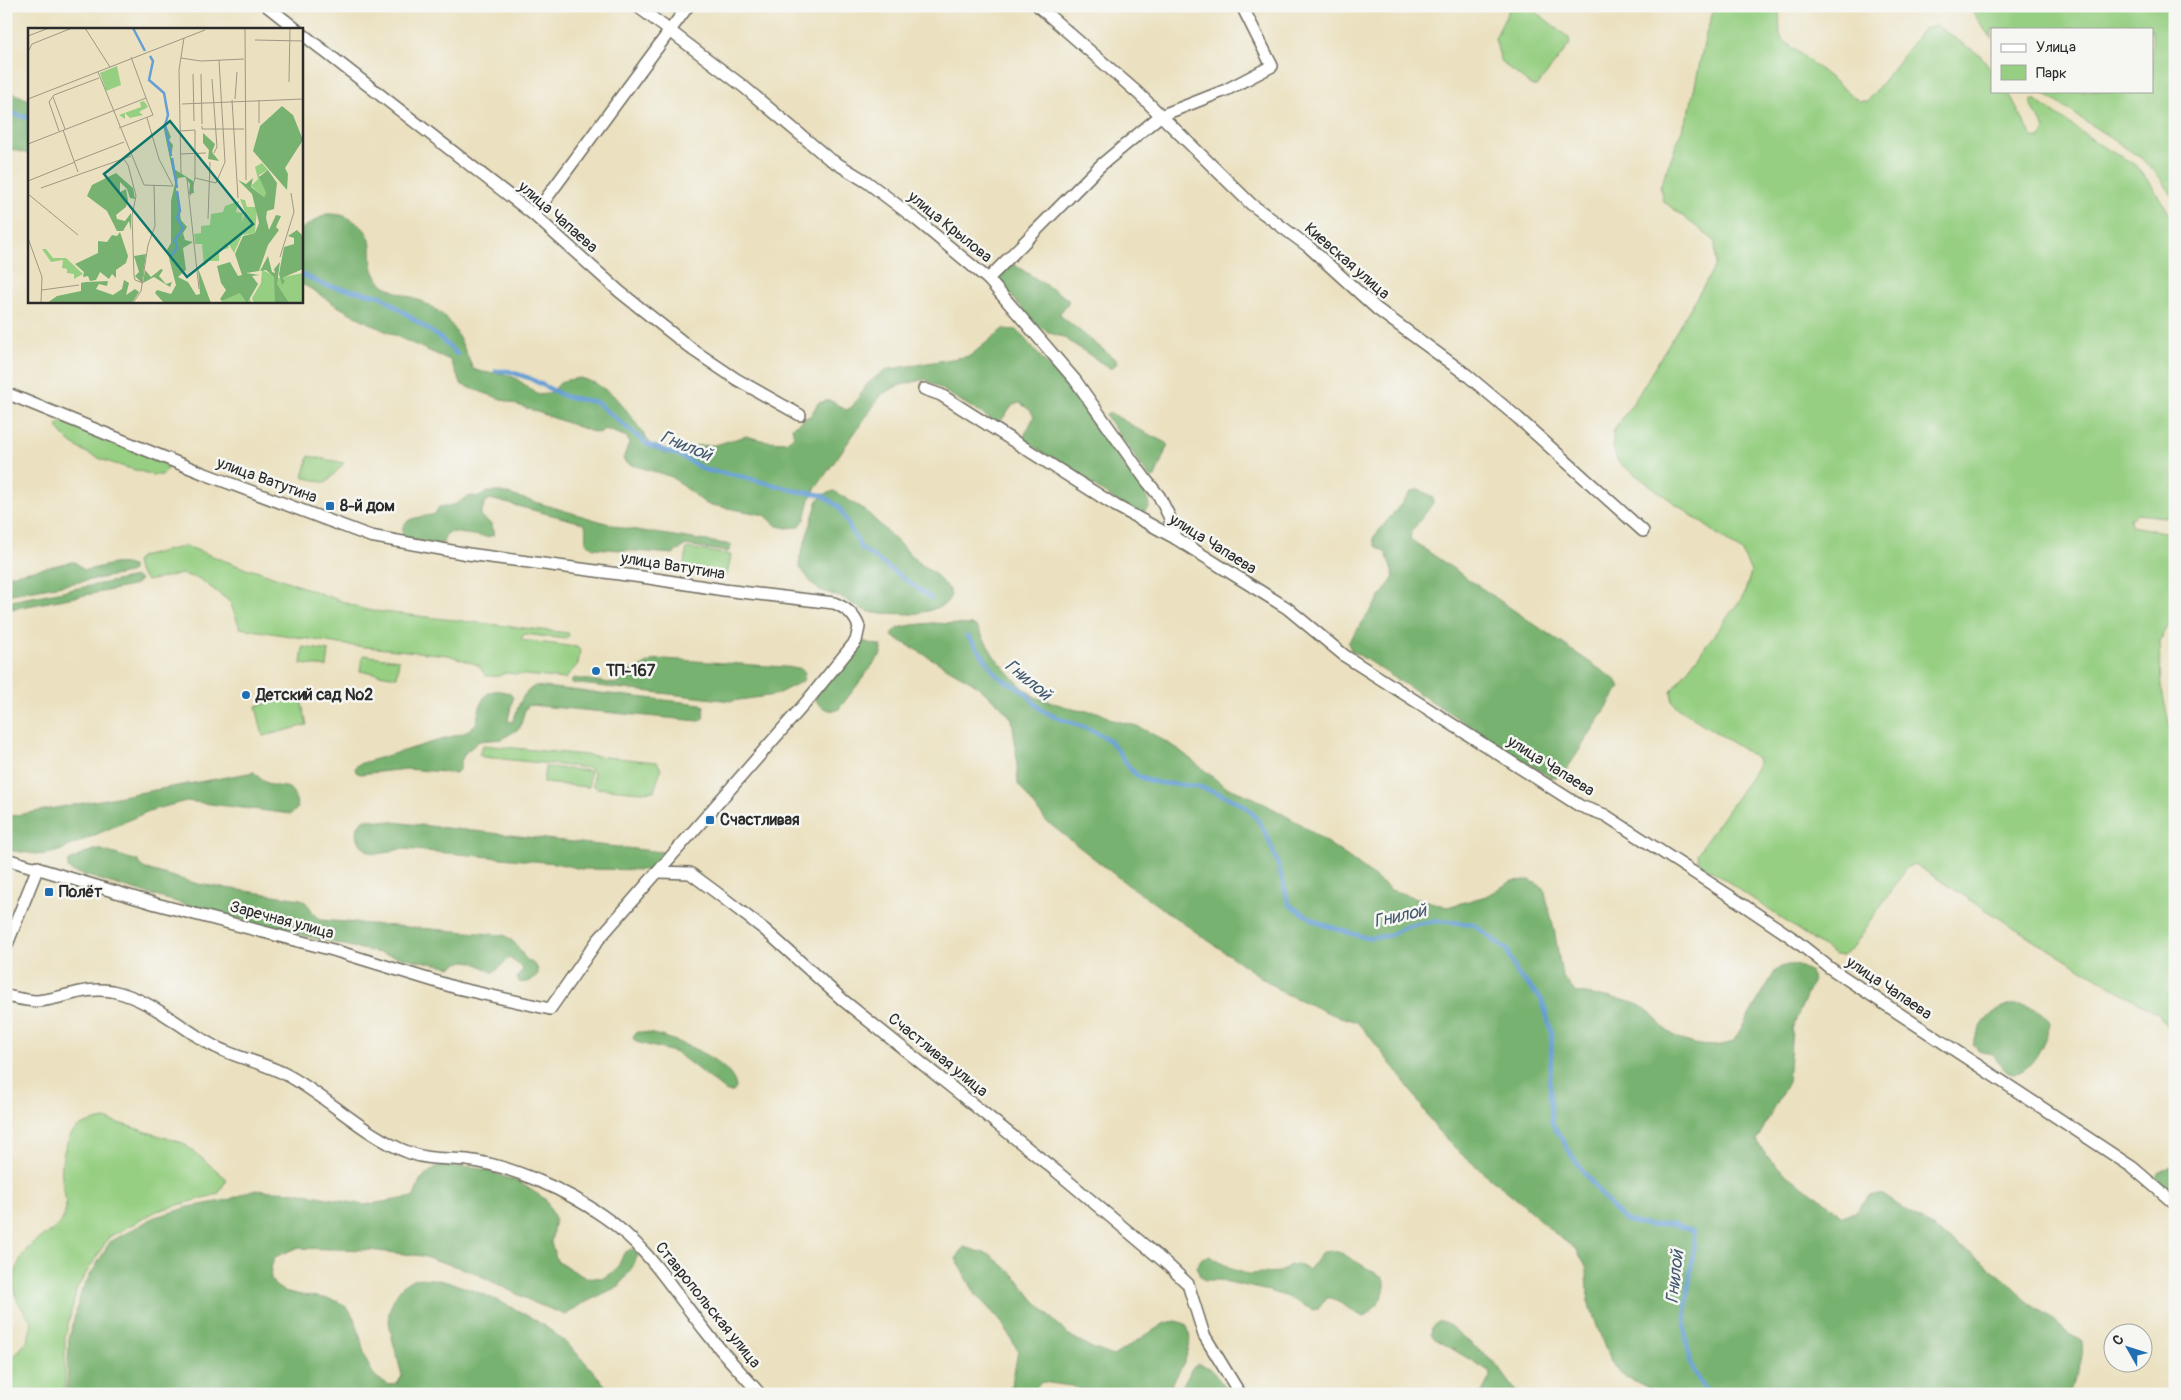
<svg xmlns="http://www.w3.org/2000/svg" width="2181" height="1400" font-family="Pangolin,sans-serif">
  <rect width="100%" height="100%" fill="#f6f6f2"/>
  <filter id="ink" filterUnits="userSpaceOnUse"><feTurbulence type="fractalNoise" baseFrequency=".02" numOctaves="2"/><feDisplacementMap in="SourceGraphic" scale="10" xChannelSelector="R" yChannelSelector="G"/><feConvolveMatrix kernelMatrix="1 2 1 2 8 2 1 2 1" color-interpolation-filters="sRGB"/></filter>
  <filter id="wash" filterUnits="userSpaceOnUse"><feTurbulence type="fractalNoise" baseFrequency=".0096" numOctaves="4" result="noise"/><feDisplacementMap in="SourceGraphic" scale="20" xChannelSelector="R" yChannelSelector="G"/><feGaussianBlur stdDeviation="1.12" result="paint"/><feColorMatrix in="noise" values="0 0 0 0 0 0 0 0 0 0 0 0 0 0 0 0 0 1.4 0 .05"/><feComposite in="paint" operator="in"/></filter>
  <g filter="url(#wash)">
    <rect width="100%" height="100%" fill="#ebe1c0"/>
    <g fill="#96cf82" stroke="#607d56">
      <polygon points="1511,6 1529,6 1569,38 1570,44 1537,86 1532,86 1501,62 1495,38"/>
      <polygon points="1715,6 1779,6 1780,35 1782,39 1859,101 1868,101 1923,29 1935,25 1980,55 1992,70 1992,91 2008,91 2032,137 2040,138 2045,129 2031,105 2032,100 2034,99 2103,147 2136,165 2152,186 2175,222 2175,518 2137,514 2130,519 2131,526 2175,534 2175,615 2159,642 2161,686 2170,728 2175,734 2175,1037 2158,1014 2037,942 1914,864 1906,868 1854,946 1843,955 1835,955 1699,862 1697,854 1757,768 1758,759 1679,709 1673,702 1671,692 1744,595 1751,572 1742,552 1618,462 1613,448 1613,432 1637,397 1716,265 1715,241 1663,201 1660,187 1690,109 1706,34"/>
      <polygon points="1968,6 2175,6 2175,200 2161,179 2141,158 2040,91 2152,91 2152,29 1992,29 1992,40"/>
      <path d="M 62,421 L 161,462 L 167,466 L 167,470 L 162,475 L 153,475 C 123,466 72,456 57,426 Z"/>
      <polygon points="309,456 344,463 326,483 303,477"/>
      <polygon points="186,546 249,570 256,570 366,610 568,633 569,635 566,639 524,634 521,640 577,647 580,651 578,664 565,679 506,673 499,676 486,676 478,665 448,655 346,645 240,628 230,602 200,579 181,574 147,581 138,571 136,562 140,557"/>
      <polygon points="687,548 731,555 727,576 683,569"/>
      <polygon points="303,647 329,651 327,667 301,664"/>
      <polygon points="363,655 399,660 397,677 360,671"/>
      <polygon points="300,696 307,725 263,736 256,706"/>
      <polygon points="483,745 657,762 661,769 654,791 641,792 597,788 593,785 594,772 589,768 483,757 479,755"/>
      <polygon points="545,767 590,771 589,787 543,783"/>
      <path d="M 105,1119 L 183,1143 L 227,1179 L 218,1194 L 157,1211 L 109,1237 L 77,1288 L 65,1337 L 65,1394 L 6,1394 L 6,1371 L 12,1359 L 28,1340 L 32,1322 C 29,1317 24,1312 21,1307 C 8,1287 15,1260 32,1244 C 41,1235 55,1232 62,1220 C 70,1206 63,1194 62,1179 C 60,1166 64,1143 73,1132 C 79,1124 95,1121 105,1119 Z"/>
    </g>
    <g fill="#78b270" stroke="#526e4e">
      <polygon points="6,92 13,93 29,100 29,154 6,148"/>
      <path d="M 326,214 C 342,214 345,215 358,224 C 383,241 360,265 383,284 C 392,292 407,295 418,300 C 454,315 458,336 473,369 C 487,375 492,371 505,374 C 517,377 528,388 539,395 L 552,392 L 562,381 L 580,378 L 595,383 L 613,395 L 628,412 L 651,445 L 665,453 L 679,455 L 695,446 L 715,445 L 746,436 L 765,441 L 786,442 L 794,436 L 792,427 L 811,415 L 818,403 L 830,400 L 846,410 L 852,407 L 867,384 L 885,370 L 970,356 L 1003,329 L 1017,330 L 1065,385 L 1148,498 L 1149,507 L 1141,515 L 1135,513 L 1027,442 L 1023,438 L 1034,417 L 1031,411 L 1020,403 L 1013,405 L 1000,422 L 994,421 L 925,379 L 897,386 L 882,394 L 811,495 L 805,519 L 799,527 L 787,528 L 777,526 L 765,515 L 706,504 L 672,477 L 626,463 L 623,459 L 629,443 L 627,437 L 605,429 L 599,433 L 590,431 L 462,385 L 450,360 C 413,344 376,328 341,308 C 327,301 316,290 301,284 L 301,229 Z"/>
      <polygon points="1013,264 1068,299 1068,303 1060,313 1061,316 1116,360 1117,363 1113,368 1109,368 1063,337 1050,333 1036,325 997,279 1007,265"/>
      <polygon points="1108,413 1111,413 1140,430 1168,444 1155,477 1150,478 1105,415"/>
      <polygon points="1419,489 1433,497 1433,503 1411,532 1410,539 1617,681 1620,687 1565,772 1556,778 1550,777 1351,650 1348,643 1394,577 1386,553 1375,546 1373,538 1411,492"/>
      <polygon points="834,491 866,511 919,563 935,574 949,590 951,595 948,601 944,605 928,611 913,614 875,613 863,610 845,599 820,590 814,586 799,566 800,557 818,500 825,494"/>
      <path d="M 488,492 L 501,492 L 623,528 L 732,545 L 728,552 L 686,545 L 673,554 L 594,548 L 587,544 C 584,537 587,532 585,525 L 579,522 L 490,499 L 485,502 L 480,516 L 491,524 L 494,535 L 487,537 L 451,532 L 446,534 L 443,543 L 439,545 L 404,538 C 396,516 422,518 435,514 L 439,507 C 444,506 452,506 456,504 C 465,499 467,494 479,497 Z"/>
      <path d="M 71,562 L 75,562 L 84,570 C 100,569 116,559 132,566 L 132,571 L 129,573 L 6,595 L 6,576 Z"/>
      <polygon points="136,577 140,580 133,586 6,610 6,602"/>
      <path d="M 932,623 L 971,625 L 977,627 L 994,656 L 1019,684 L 1035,697 L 1076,710 L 1098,712 L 1113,720 L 1137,726 L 1156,736 L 1178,749 L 1224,786 L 1254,798 L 1297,822 L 1351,859 L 1391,890 L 1447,907 L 1486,896 L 1512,881 L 1530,880 L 1544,888 L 1555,934 L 1562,976 L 1575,992 C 1595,997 1629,997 1646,1009 C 1653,1014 1658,1023 1665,1029 C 1684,1045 1709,1050 1733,1042 L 1776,970 C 1790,961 1797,965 1811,972 L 1813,980 L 1792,1029 L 1788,1082 L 1757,1140 C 1769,1170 1818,1193 1842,1216 L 1855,1212 L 1871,1195 L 1883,1195 L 1979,1259 L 2007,1281 L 2026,1300 L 2082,1342 C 2085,1359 2075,1378 2069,1394 L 1658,1394 L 1645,1386 L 1623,1376 L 1610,1362 L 1588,1301 L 1587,1269 L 1577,1250 L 1555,1234 L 1519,1201 L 1460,1153 L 1437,1130 L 1410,1089 L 1370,1037 L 1357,1022 L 1331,1014 L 1284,993 L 1128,885 L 1046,821 L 1018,784 L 1016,749 L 1012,719 L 1000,705 L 972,682 L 892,636 L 893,632 L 898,628 L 912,625 Z"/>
      <path d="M 862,641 L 881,646 L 882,653 L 838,710 C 829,712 818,707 815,698 L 857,643 Z"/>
      <polygon points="665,659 799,668 805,672 803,681 775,695 732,701 571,683 573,678 618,684 621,675 641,667 653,660"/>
      <path d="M 535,686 L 701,704 L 704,706 L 703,719 L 699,721 L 530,705 L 525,709 L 520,728 L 502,739 L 479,741 L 465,753 L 460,763 L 460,769 L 456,773 L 407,769 L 360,774 L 356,772 L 355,767 L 359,764 L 464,733 L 476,724 C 479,714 480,693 494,691 C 498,690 505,692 510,693 L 513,698 L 508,720 L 509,722 L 513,721 C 519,706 521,693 535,686 Z"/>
      <path d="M 254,772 C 258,776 262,781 267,783 C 285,792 291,777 298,808 L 291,814 L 186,801 L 149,811 L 59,851 L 44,855 L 6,850 L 6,817 Z"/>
      <path d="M 366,819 L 662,852 L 666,855 L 652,870 L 581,869 L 555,863 L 404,849 C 393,849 381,856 372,853 C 357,847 350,826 366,819 Z"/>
      <path d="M 98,849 L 138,861 L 143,868 L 198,884 L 301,899 C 311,904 312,916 321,920 L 504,935 C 514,941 519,947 524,957 C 527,961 534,963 537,967 L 538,974 C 532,980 529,984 519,982 L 517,978 L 523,969 L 522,967 L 509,958 L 496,971 L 492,972 C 476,964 468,955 452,967 C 323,944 196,909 71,871 L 68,868 L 68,862 L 84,853 Z"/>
      <path d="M 2008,1005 C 2024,1004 2043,1007 2050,1023 C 2047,1039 2029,1080 2009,1072 C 2001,1069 1998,1061 1993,1054 L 1981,1052 L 1973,1044 C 1979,1026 1990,1011 2008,1005 Z"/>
      <path d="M 636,1032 C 661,1031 735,1060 736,1088 L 733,1092 L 727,1092 L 677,1053 L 636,1042 L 633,1038 Z"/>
      <polygon points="2175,1164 2175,1194 2156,1179 2158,1172"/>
      <path d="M 437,1166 L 476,1167 L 519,1182 L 545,1199 L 555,1218 L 551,1243 L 557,1261 L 584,1277 L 603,1278 L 617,1269 L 624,1253 L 631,1249 L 635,1250 L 638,1255 L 633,1266 L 619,1286 L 578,1306 L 566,1315 L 537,1304 L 471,1271 L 422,1256 L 369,1250 L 296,1248 L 275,1257 C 252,1307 325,1288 345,1306 C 363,1321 359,1357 375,1376 C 378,1379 384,1382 388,1385 L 397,1384 L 402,1376 C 399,1361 387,1326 389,1313 C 391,1301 402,1281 415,1279 C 446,1273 520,1309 546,1327 C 572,1345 592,1369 612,1394 L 69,1394 L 67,1388 L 69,1338 L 82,1289 L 110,1242 L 155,1217 L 189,1207 L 228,1200 L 252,1190 L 297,1192 L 364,1205 L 414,1197 L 420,1180 Z"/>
      <path d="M 964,1247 L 991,1255 L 1015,1276 L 1033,1299 L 1066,1333 L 1090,1347 L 1113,1356 L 1165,1323 L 1176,1321 L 1186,1324 C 1198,1346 1178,1375 1165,1394 L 1109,1394 L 1086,1391 L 1071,1386 L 1042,1382 L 1028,1394 L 1006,1394 L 1012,1384 L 1018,1351 L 1001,1321 L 976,1295 L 956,1259 Z"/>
      <path d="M 1330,1250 L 1338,1251 L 1382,1277 C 1383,1279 1385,1282 1385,1284 C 1386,1294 1372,1314 1363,1317 L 1332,1298 L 1326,1298 L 1319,1308 L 1313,1310 L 1285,1296 L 1269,1291 L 1219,1280 L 1205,1280 L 1200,1276 L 1196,1267 L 1202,1258 L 1209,1256 L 1234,1270 L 1248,1274 L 1280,1272 L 1290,1265 L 1298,1264 L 1309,1270 L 1321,1253 Z"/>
      <polygon points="1438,1322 1445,1322 1497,1365 1518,1394 1481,1394 1490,1377 1489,1371 1434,1338 1431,1334 1432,1327"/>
      <polygon points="1199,1364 1210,1368 1230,1394 1178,1394 1192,1368"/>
    </g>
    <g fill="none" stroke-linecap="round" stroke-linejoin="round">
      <g stroke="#669fd5" stroke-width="4.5">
        <polyline points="6,112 29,118"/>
        <polyline points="301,274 324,285 381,296 440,338 457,354"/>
        <polyline points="496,371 508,371 529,378 566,397 596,402 648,445 679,455 705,470 736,475 797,491 822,495 839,507 861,548 931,598"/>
        <path d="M 967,636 C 979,648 986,662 997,675 C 1005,683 1015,684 1023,691 C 1031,697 1036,708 1045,712 C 1065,723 1088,725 1107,739 C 1121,749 1126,771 1142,778 C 1160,786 1180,783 1199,787 C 1216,792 1241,800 1253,814 C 1272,836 1282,877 1289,905 L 1321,924 L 1367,938 L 1388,936 L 1409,925 L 1437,921 L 1473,924 L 1507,950 L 1516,972 L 1542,1000 L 1552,1034 L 1550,1089 L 1552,1123 L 1576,1162 L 1611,1207 L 1626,1221 L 1651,1226 L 1671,1223 L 1694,1232 C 1694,1276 1677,1320 1691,1364 C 1694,1374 1703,1385 1709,1394"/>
      </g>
    </g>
  </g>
  <g filter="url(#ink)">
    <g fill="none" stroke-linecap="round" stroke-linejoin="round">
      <defs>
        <g id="street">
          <polyline points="267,6 296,29"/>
          <polyline points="637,6 744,87 828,158 867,182 917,220 988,279 1075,380 1146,480 1159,496 1169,516 1175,538"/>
          <polyline points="1038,6 1139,94 1251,204 1309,247 1377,309 1467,375 1518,418 1643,531"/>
          <polyline points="301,33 534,215 620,292 693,350 736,379 800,415"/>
          <polyline points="534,215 688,6"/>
          <polyline points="988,279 1101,165 1160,116 1226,90 1272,66 1242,6"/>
          <polyline points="924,389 941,395 1116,506 1175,538 1287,608 1345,656 1580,806 1605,815 1733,898 1791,937 1830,968 2132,1167 2175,1204"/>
          <path d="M 6,393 L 205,474 L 370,536 L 468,554 L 649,578 L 724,590 L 834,603 C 846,608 854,614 859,627 L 856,641 L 808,700 L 598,940 L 550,1009 L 457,988 L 333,950 L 156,904 L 6,859"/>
          <polyline points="659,872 690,873 717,893 765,930 844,1001 1056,1171 1168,1265 1188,1284 1204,1335 1240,1394"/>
          <polyline points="6,947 38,867"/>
          <path d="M 6,996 C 16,998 27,1001 37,1001 C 64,999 83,986 112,991 C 150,999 177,1025 210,1044 C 234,1058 264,1062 289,1076 C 330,1099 365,1136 410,1153 C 429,1160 447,1158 467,1160 C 510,1165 568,1191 603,1216 C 650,1248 672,1290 707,1333 C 723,1354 742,1373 760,1394"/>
        </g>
      </defs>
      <use href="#street" stroke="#6e6b5f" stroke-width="14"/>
      <use href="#street" stroke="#fff" stroke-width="11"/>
    </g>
  </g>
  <g fill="#1f6fb2" stroke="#f6f6f2" stroke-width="2">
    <rect x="325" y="501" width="10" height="10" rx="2.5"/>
    <circle cx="596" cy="671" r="5"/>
    <circle cx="246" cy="695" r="5"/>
    <rect x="705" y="815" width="10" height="10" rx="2.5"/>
    <rect x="44" y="887" width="10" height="10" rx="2.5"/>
  </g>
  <g text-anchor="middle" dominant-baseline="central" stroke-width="5" stroke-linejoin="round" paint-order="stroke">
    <g font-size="16" fill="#2b2b2b" stroke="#f6f6f2">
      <text transform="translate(558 217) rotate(41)">улица Чапаева</text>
      <text transform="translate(950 227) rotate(39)">улица Крылова</text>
      <text transform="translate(1347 261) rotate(41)">Киевская улица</text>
      <text transform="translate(267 480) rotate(20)">улица Ватутина</text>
      <text transform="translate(1213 544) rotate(32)">улица Чапаева</text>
      <text transform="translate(673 566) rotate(9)">улица Ватутина</text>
      <text transform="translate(1551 766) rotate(32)">улица Чапаева</text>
      <text transform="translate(282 920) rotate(15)">Заречная улица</text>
      <text transform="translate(1889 988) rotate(34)">улица Чапаева</text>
      <text transform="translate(938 1055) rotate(39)">Счастливая улица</text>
      <text transform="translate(708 1305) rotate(51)">Ставропольская улица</text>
    </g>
    <g font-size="16" font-weight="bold" fill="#2b2b2b" stroke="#f6f6f2" text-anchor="start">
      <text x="340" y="506">8-й дом</text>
      <text x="606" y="671">ТП-167</text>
      <text x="256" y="695">Детский сад №2</text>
      <text x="720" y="820">Счастливая</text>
      <text x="59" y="892">Полёт</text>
    </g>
    <g font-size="18" font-style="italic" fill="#43596f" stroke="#f6f6f2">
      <text transform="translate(686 446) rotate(22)">Гнилой</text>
      <text transform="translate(1028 680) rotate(39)">Гнилой</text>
      <text transform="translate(1400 916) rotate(-13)">Гнилой</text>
      <text transform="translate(1675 1277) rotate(-84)">Гнилой</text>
    </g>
  </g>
  <g transform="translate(28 28)">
    <rect width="275" height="275" fill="#ebe1c0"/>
    <path d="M 89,38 L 93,57 L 78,63 L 72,45 ZM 116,73 L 120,79 L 111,84 L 115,87 L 102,90 L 97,85 L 97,91 L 91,87 L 113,79 L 112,74 ZM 234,135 L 240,142 L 231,147 L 238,165 L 236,169 L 223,158 L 230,151 L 227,139 ZM 212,171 L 217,172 L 219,179 L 229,179 L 227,205 L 214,207 L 206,225 L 199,213 L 201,220 L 191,223 L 191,233 L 181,233 L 176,238 L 174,216 L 167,216 L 166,206 L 173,205 L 173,198 L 182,197 L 183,186 L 195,184 L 197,178 L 211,173 L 208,184 L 215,185 L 214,194 L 217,184 ZM 14,221 L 18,221 L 25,230 L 38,230 L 55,246 L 46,251 L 46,246 L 39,245 L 39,241 L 34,240 L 35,232 L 23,234 ZM 234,242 L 251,250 L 275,245 L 275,275 L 226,275 L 224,270 L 233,255 ZM 217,262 L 224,275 L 190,275 Z" fill="#96cf82"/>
    <path d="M 254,78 L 265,87 L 275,112 L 257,140 L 260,146 L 259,162 L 225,123 L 232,98 ZM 137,95 L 143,109 L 141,112 L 145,117 L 143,129 L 146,141 L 165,153 L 166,165 L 161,166 L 162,156 L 157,149 L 150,150 L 148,160 L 153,192 L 159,199 L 155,205 L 157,212 L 165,214 L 155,220 L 158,242 L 150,249 L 160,254 L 168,267 L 172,266 L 170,240 L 183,275 L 136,275 L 127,265 L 129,262 L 143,266 L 148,257 L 139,222 L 143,215 L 143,173 L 148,151 L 145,145 L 135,97 ZM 175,105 L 187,116 L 184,124 L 191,133 L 180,131 L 181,122 L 175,115 ZM 240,142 L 249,155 L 246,181 L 239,183 L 238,190 L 241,202 L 248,187 L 253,188 L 248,199 L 251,202 L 240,217 L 231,243 L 218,245 L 232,247 L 224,248 L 230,256 L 219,275 L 212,265 L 194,273 L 192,271 L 198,262 L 193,255 L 189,238 L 202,234 L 210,248 L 214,247 L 207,226 L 215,208 L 227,205 L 231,195 L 224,166 L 210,152 L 218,156 L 225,150 L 223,159 L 236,169 L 238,165 L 231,149 ZM 88,145 L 105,160 L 107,171 L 102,170 L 99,161 L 92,154 L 92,164 L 98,161 L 100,172 L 98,179 L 88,187 L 89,191 L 97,193 L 103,185 L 103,203 L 101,193 L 95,203 L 89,203 L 79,183 L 59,168 L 64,157 ZM 269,202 L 275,208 L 275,241 L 254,250 L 257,253 L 254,257 L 251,246 L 256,219 L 266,216 L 266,210 L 260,208 ZM 92,204 L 100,228 L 98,235 L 88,242 L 88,250 L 84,246 L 81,251 L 72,244 L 68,252 L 62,253 L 60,248 L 55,249 L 56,244 L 47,236 L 70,225 L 70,213 L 79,214 L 84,207 L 89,208 ZM 118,226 L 114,255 L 107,248 L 111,244 L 106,228 ZM 240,228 L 244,244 L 247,245 L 246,241 L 252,234 L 249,256 L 261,275 L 247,275 L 246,249 L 238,242 L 232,243 ZM 133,241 L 135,242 L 131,248 L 138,256 L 144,254 L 142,259 L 126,249 L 115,255 L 117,242 L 123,249 ZM 96,252 L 101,255 L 98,267 L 107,261 L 111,264 L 104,275 L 19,275 L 29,268 L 53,263 L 53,255 L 58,254 L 80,253 L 79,258 L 71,256 L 68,261 L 85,267 L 94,261 Z" fill="#78b270"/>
    <path fill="none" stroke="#669fd5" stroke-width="2.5" d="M 105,0 L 117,23M 122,28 L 125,33 L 121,52 L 136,65 L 140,87 L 137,97 L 143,128M 144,130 L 149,160M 142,229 L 149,220 L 147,212 L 155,200 L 149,190 L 152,183 L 149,163"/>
    <path fill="none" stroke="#9e9884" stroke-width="1" d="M 57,0 L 82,39M 217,0 L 218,152M 0,8 L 21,0M 227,12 L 275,13M 0,24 L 4,16 L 44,0M 153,30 L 173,33 L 216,31M 70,44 L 116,157 L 145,158 L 131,131 L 119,90M 165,46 L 166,93M 173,46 L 174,96M 184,51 L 189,119 L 186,125M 261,54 L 262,0M 25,69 L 37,101M 0,71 L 177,2M 207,71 L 209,44M 204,72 L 210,170M 231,72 L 231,95M 154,76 L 275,71M 174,98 L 174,101 L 216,101M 91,100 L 125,87 L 118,70M 35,102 L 50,144M 31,103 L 21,74 L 26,67 L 71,50M 152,103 L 167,102 L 167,150 L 162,168M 0,116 L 118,70 L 103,29M 152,126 L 178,125M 95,130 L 100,137 L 108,168 L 104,188 L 106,247 L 107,252 L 115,255M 47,133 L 96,114M 153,146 L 151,42 L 156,10M 167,150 L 188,155 L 197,134 L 191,32M 159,151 L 171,261M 0,153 L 47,134M 13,160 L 103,128M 0,166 L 50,207M 180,191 L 182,134M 0,210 L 14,249 L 13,275M 252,229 L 266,184 L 263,165M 14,262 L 51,257M 105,275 L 113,263 L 120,217 L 127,198 L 126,157"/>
    <path fill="#0f766e" fill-opacity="0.15" stroke="#0f766e" stroke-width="2.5" d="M 142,93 L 225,196 L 159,249 L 76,146 Z"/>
    <rect width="275" height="275" fill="none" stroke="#2b2b2b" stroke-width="2.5"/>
  </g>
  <rect width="2181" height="1400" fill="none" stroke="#f6f6f2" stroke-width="25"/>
  <rect x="1991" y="28" width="162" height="65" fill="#f6f6f2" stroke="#a5a5a2"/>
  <rect x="2001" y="44" width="25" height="8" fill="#ffffff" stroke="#a5a5a2"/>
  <text x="2036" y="52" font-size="15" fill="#2b2b2b">Улица</text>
  <rect x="2001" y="65" width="25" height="15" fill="#96cf82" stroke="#a5a5a2"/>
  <text x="2036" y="78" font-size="15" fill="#2b2b2b">Парк</text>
  <g transform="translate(2128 1348) rotate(309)"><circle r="24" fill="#f6f6f2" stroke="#a5a5a2"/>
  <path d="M0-4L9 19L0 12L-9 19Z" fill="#1f6fb2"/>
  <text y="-8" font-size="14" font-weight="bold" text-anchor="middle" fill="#2b2b2b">С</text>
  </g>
</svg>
